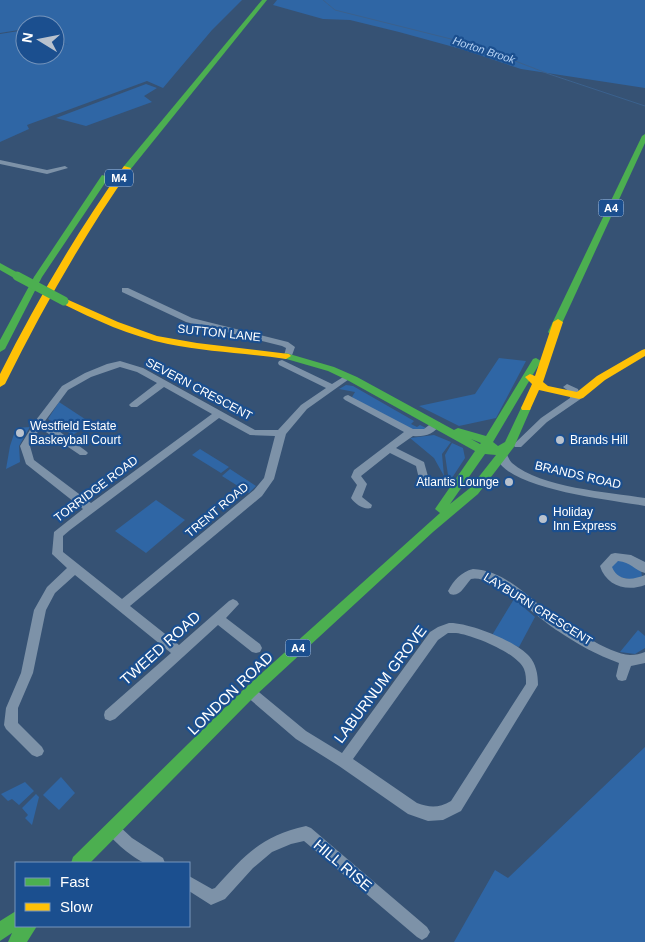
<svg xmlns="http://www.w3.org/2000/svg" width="645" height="942" font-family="Arial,sans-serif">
  <rect width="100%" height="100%" fill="#365274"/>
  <g fill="#2f66a5">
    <polygon points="0,0 242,0 212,30 163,88 147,81 27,125 29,129 0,142 0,34 25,30 25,55 55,55 55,40 68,45 55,39 55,25 25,25 25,29 0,33"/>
    <polygon points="277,0 645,0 645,88 521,69 461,49 399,32 350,20 323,19 273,5"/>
    <polygon points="146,84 157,88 144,96 152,102 86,126 56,118"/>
    <polygon points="499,358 526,361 496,418 459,426 419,406 475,394"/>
    <polygon points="346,385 353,386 414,421 411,424 417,427 420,425 428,429 411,430 356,400 352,397 355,392 339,389"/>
    <polygon points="59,402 91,423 73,435 48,419"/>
    <polygon points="30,427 19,446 20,462 6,469 10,446 16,428"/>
    <polygon points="434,435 451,442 442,454 444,476 434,458 410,438"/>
    <polygon points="452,443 463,448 465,458 446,487 448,475 445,455"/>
    <polygon points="200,449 229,467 221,473 192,455"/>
    <polygon points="230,469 256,486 249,493 222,476"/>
    <polygon points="156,500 185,520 146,553 115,531"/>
    <polygon points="619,560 624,560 641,569 642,577 639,581 618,577 611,568 613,562"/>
    <polygon points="514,599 535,617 519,647 491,637"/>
    <polygon points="638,630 645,636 645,648 635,654 620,652"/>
    <polygon points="645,747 645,942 454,942 495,870 508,878"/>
    <polygon points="61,777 75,793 59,810 43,795"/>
    <polygon points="25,782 34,791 19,805 12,799 8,801 1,794"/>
    <polygon points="36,794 39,797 32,825 25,818 28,815 22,808"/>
  </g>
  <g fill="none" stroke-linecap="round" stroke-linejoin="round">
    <polyline stroke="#3b618d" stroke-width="1" points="323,0 335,10 471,44 549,74 645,106"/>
    <g fill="#7d92a8" fill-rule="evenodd">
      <polygon points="0,160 47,170 65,166 68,168 47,174 0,164"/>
      <polygon points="122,288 128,288 192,318 288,342 295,347 291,358 285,358 284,356 286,348 282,346 186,322 122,292"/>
      <path d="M 282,360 L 332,384 L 348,374 L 352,377 L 307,409 L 286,434 L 274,479 L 262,496 L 130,606 L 179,645 L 229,601 L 233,599 L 237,601 L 239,604 L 226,618 L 260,644 L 262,648 L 260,652 L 256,653 L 252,652 L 218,625 L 115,719 L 110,721 L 105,719 L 104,715 L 105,711 L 171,653 L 75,575 L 55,593 L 46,610 L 33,673 L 18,708 L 18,723 L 42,747 L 44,751 L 42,755 L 37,757 L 32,755 L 6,729 L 4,725 L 6,708 L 21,673 L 34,610 L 47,587 L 67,568 L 52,554 L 54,532 L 83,509 L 26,464 L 20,446 L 36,420 L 62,386 L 85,373 L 107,364 L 120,361 L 143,368 L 255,430 L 278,430 L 301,405 L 326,388 L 279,365 L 278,363 L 279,361 ZM 120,367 L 137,372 L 157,383 L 131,403 L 129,405 L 131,407 L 137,407 L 164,387 L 212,414 L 91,503 L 34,460 L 30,446 L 40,428 L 80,455 L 86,455 L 88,453 L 86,451 L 45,421 L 68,390 L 91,377 ZM 219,418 L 250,435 L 275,436 L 264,478 L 254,490 L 122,599 L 63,552 L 63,536 L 70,530 Z"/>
      <polygon points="567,384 578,389 579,393 584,396 582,398 547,422 521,447 515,447 513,445 515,443 541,418 570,398 570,392 563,387"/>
      <path d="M 348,395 L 413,429 L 424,429 L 433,422 L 439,422 L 441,424 C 434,434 425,437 413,436 L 396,448 L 424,462 L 429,480 L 428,483 L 420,483 L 416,466 L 390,453 L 361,476 L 367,484 L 362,497 L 372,505 L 371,508 C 364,510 355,504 351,498 L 357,485 L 351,477 L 354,470 L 404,432 L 345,400 L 343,398 L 345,396 Z"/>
      <path d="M 503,452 L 506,453 C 508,456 509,460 512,463 C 541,488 608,492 645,498 L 645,506 C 610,500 526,491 502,466 C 499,463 499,459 498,455 Z"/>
      <path d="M 615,553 L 631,555 L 645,562 L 645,573 C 634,570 631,562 618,561 L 612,567 C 618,582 633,580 645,575 L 645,585 C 627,592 606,586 600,566 L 611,554 Z"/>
      <path d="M 473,569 C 503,570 526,595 548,612 C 566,625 609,654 630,655 C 636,655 640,654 645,652 L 645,663 L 631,666 L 626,680 L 622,681 L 618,680 L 616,676 L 619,663 C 597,655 577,644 558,631 C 539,619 491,573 471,579 C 465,585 460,598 450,594 L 448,591 C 454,580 461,572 473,569 Z"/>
      <path d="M 449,623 C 468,622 516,641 529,656 C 536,664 538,674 538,685 L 461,811 L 443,820 L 428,821 L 408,814 L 339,766 L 296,739 L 246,696 L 244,692 L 246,688 L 250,686 L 254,688 L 306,731 L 342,753 L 430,632 L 438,627 ZM 456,633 C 473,635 517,653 524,669 C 526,674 526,679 526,684 L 451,801 C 439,808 430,808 417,803 L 353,759 L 438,640 L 448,633 Z"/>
      <path d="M 113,823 L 118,825 L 132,838 L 163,858 L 165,863 C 159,863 151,865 145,863 C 135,860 110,839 106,830 L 108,825 Z"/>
      <path d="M 306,826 L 311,828 L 427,927 L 430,932 L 427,937 L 422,940 L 417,937 L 304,841 L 291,844 L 272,852 L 253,868 L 225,899 L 211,905 L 189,891 L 189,876 L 212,889 L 215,888 C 245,855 261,836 306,826 Z"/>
    </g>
    <g fill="#4caf50" fill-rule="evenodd">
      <polygon points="262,0 267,0 130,170 124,170 124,166"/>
      <polygon points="645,134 645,143 558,332 553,335 550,334 548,332 642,136"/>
      <polygon points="102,175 109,177 42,277 5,349 0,352 0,340 34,277"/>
      <polygon points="0,263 20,274 21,276 20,278 14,278 0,270"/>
      <path d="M 286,353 L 334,367 L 357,377 L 454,430 L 458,428 L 486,436 L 533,359 L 536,358 L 541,361 L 493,442 L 498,446 L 505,442 L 522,406 L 530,406 L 531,408 L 514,447 L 478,494 L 433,532 L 255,696 L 90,863 L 71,863 L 73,857 L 245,688 L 440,513 L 435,509 L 437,506 L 475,451 L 349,381 L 328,371 L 283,358 L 281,356 ZM 471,439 L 481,443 L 480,444 ZM 485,454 L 496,455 L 470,488 L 450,504 Z"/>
      <polygon points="16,911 16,926 37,926 27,942 8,942 12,933 0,941 0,921"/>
    </g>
    <g fill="#ffc107" fill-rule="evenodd">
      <path d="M 124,166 L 131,168 C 83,237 42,309 5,384 L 0,387 L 0,374 C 36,302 77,232 124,166 Z"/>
      <path d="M 64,298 L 118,322 L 157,336 L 197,343 L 289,354 L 291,356 L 286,359 C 247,353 207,352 168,344 C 130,336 95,320 61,303 L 61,299 Z"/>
      <polygon points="558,319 563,322 543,382 548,386 577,392 597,376 642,350 645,349 645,356 605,380 583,398 579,399 539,390 530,410 522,410 521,408 532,384 525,377 530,374 535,376 553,322"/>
    </g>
    <polyline stroke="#4caf50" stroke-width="9" points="17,276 64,301"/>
  </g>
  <g fill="#b9c2ce" stroke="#1b4f8f" stroke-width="2">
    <circle cx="20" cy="433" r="5"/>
    <circle cx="560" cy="440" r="5"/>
    <circle cx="509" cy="482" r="5"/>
    <circle cx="543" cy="519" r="5"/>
  </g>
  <g text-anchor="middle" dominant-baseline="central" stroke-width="4.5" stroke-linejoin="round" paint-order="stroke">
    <g font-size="11" font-style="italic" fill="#b5d3f5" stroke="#1b4f8f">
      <text transform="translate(484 50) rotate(18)">Horton Brook</text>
    </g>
    <g fill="#1b4f8f" stroke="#bbcadd" stroke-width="1">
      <rect x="105" y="169.5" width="28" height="17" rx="4"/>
      <rect x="598.5" y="199.5" width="25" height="17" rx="4"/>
      <rect x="285.5" y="639.5" width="25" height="17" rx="4"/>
    </g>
    <g font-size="11" font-weight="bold" fill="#fff">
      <text x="119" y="178">M4</text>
      <text x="611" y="208">A4</text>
      <text x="298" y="648">A4</text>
    </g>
    <g font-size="12" fill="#fff" stroke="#1b4f8f">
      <text transform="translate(219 333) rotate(6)">SUTTON LANE</text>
      <text transform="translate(199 389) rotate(28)">SEVERN CRESCENT</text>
      <text transform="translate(578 475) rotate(13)">BRANDS ROAD</text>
      <text transform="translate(96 489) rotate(-37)">TORRIDGE ROAD</text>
      <text transform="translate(217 510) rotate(-40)">TRENT ROAD</text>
      <text transform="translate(538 609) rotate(32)">LAYBURN CRESCENT</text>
    </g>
    <g font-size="12" fill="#fff" stroke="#1b4f8f" text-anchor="start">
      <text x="30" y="426">Westfield Estate<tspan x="30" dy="14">Baskeyball Court</tspan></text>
      <text x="570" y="440">Brands Hill</text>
      <text x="499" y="482" text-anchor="end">Atlantis Lounge</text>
      <text x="553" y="512">Holiday<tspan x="553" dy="14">Inn Express</tspan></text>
    </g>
    <g font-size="15" fill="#fff" stroke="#1b4f8f">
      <text transform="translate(160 648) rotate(-42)">TWEED ROAD</text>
      <text transform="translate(380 684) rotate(-53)">LABURNUM GROVE</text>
      <text transform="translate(230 693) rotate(-44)">LONDON ROAD</text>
      <text transform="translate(343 865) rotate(40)">HILL RISE</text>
    </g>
  </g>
  <rect x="15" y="862" width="175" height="65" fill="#1b4f8f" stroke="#7695bc"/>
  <rect x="25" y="878" width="25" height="8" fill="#4caf50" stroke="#7695bc"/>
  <text x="60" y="887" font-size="15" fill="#ffffff">Fast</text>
  <rect x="25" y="903" width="25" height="8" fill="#ffc107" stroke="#7695bc"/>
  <text x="60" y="912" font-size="15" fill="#ffffff">Slow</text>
  <g transform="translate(40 40) rotate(280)"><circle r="24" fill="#1b4f8f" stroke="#7695bc"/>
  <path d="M0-4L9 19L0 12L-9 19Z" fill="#b9c2ce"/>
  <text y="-8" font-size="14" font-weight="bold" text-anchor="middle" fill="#ffffff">N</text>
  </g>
</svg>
